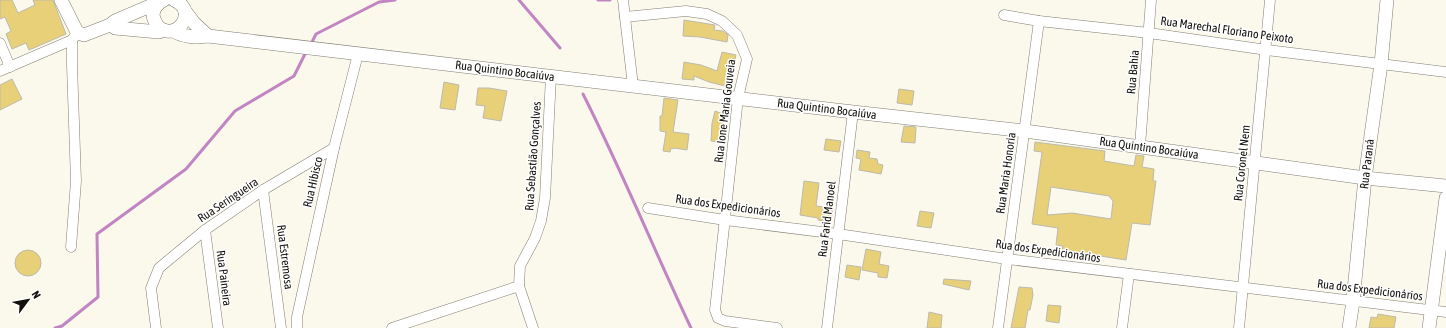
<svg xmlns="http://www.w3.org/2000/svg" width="1446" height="328" font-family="'Asap Condensed',sans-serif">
  <rect width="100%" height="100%" fill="#fbf8ec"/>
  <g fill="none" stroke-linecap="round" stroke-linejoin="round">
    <g stroke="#c285c3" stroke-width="3">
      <polyline points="519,0 560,48"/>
      <polyline points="598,0 610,0"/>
      <polyline points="311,44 316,34 379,2 395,0"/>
      <path d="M 583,94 C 622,171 654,250 691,328"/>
      <polyline points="55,328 62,326 98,297 97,234 186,169 235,111 294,76 307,50"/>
    </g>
  </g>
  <g fill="#e7d078" stroke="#bdbaae" fill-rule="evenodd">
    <polygon points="0,0 12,0 18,13 35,5 33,0 53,0 66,34 29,50 26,43 12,49 6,34 11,31 5,17 0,19"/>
    <polygon points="684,20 715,25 714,30 723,31 728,35 727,42 700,37 683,36"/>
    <polygon points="722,52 736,55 729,87 709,82 694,76 694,80 682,79 684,62 701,65 717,71"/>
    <polygon points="12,79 22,99 0,110 0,85"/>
    <polygon points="444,82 459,85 455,110 440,108"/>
    <polygon points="478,88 489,88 507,91 501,121 483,118 485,106 476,105"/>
    <polygon points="899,89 914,91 912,105 897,103"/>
    <polygon points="664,98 678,100 673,132 689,134 687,150 674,148 673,149 671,148 670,152 663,151 666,132 660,131 660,116 662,116"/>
    <polygon points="715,111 725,115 721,127 720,142 711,141 712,123"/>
    <polygon points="904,126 916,127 915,143 901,142"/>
    <polygon points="826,139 841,141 839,152 824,150"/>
    <path d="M 1035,142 L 1105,151 L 1104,161 L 1134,166 L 1136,155 L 1144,156 L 1142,167 L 1154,169 L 1153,181 L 1156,181 L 1150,225 L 1132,223 L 1126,260 L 1062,250 L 1063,246 L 1056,245 L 1058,228 L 1032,224 L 1042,152 L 1034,151 ZM 1051,187 L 1109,196 L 1113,201 L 1111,219 L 1072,213 L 1047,215 Z"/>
    <polygon points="857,150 870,152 869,158 877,159 878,164 883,165 881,174 859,170 861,159 856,158"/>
    <polygon points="804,181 819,183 816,206 833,208 831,222 818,220 818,218 800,215"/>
    <polygon points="920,211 934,213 931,228 917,226"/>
    <polygon points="866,249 881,252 879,264 889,266 887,278 878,277 878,273 862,270"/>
    <circle cx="28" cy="263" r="13"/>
    <polygon points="847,265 861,267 859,280 845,277"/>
    <polygon points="944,279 971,281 969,290 943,284"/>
    <polygon points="1019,287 1032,288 1033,295 1030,310 1028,310 1025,328 1011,328"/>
    <polygon points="1048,305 1061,306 1059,323 1046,321"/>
    <polygon points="929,312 942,315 941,328 927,328"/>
    <polygon points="1378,314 1396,317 1394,328 1369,328 1371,317 1377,318"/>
  </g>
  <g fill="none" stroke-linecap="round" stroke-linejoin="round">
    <defs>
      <g id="minor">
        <polyline points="623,0 633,86"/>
        <polyline points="1004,15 1039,21 1149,33 1267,50 1446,72"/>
        <polyline points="625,17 686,11 707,14 722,21 737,35 747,59 738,98 715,310 718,318 725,321 777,328"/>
        <polyline points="0,43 10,67"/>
        <polyline points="0,71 72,40 75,36"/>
        <polyline points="1140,146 1151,0"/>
        <polyline points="263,190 281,328"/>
        <polyline points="648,208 725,220 838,234 1007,259 1446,312"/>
        <polyline points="205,230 218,328"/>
        <polyline points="71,247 76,181 72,65 72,40"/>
        <polyline points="156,328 151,288 159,268 205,230 263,190 334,148"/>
        <polyline points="297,328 297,317 334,148 358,54"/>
        <polyline points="392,328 519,286"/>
        <polyline points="533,328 519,286 520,266 535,238 541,221 545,198 551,76"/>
        <polyline points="827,328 853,112"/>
        <polyline points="998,328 1039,21"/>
        <polyline points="1122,328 1129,274"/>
        <polyline points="1239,328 1270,0"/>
      </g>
      <g id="tertiary">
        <polyline points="61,0 77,32 84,35 110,25 115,21 150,6 157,5"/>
        <path d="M 164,0 C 158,3 154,7 153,14 C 153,18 155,22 157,25 C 173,45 201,12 174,0"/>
        <polyline points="185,11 194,23 208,36"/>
        <polyline points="110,25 115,28 159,32 164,30"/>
        <path d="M 174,31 C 182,37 198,38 208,36 L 853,112 L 1025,131 L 1365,178 L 1446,186"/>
        <polyline points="1349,328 1353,301 1365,178 1381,64 1387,0"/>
        <polyline points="1429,328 1446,198"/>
      </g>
    </defs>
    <use href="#minor" stroke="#807e73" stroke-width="11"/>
    <use href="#tertiary" stroke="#807e73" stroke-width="14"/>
    <use href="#minor" stroke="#fff" stroke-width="10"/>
    <use href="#tertiary" stroke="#fff" stroke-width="13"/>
  </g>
  <g text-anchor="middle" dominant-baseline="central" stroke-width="3" stroke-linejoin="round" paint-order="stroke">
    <g font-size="12" fill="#12110d" stroke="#fff">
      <text transform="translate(1227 30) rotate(8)">Rua Marechal Floriano Peixoto</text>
      <text transform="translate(505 71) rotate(7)">Rua Quintino Bocaiúva</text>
      <text transform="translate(1133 72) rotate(-85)">Rua Bahia</text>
      <text transform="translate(827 109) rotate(7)">Rua Quintino Bocaiúva</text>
      <text transform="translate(725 111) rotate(-83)">Rua Ione Maria Gouveia</text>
      <text transform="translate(1149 148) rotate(8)">Rua Quintino Bocaiúva</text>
      <text transform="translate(533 156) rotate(-86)">Rua Sebastião Gonçalves</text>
      <text transform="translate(1242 163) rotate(-84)">Rua Coronel Nem</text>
      <text transform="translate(1367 164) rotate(-83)">Rua Paraná</text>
      <text transform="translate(1006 173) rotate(-82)">Rua Maria Honoria</text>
      <text transform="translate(313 182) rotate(-77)">Rua Hibisco</text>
      <text transform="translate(228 200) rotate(-34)">Rua Seringueira</text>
      <text transform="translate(728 206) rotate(8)">Rua dos Expedicionários</text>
      <text transform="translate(827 219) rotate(-83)">Rua Farid Manoel</text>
      <text transform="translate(1048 251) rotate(8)">Rua dos Expedicionários</text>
      <text transform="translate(285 257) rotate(83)">Rua Estremosa</text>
      <text transform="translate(224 278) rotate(83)">Rua Paineira</text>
      <text transform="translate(1370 290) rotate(7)">Rua dos Expedicionários</text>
    </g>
  </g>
  <g transform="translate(28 300) rotate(58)" stroke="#ffffff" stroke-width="3" paint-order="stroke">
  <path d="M0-3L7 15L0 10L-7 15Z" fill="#12110d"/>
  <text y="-6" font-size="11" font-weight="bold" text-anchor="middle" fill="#12110d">N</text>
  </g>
</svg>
